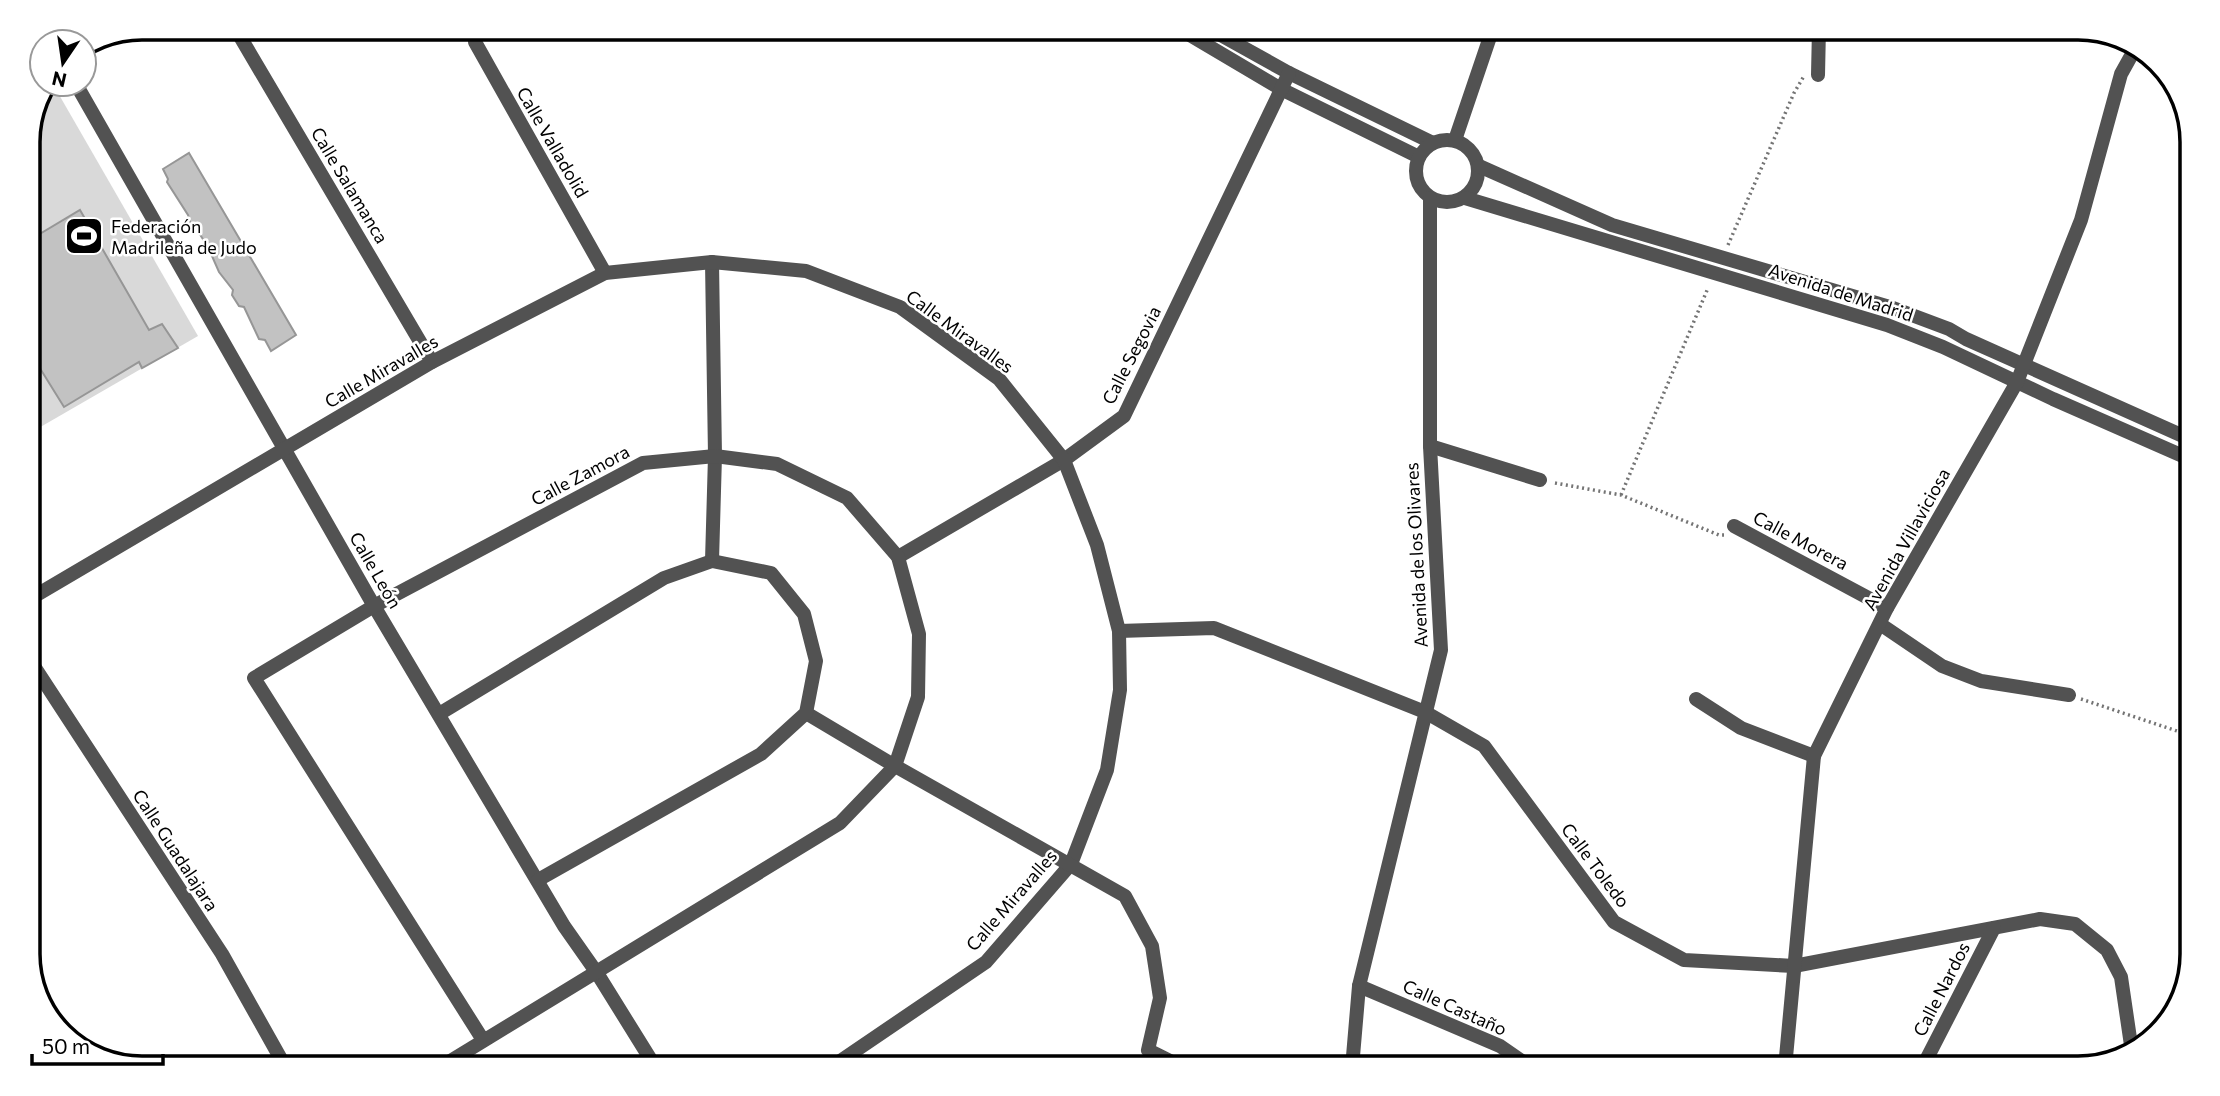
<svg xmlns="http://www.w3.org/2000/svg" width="2220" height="1096" font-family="Commissioner,sans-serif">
  <rect width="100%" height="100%" fill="#fff"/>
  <polygon fill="#d9d9d9" points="54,86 198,336 30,433 28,135 47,94"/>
  <g fill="#c2c2c2" stroke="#969696" stroke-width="2">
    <polygon points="189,153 296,335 271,351 265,340 259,339 244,307 239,306 232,295 233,290 219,272 208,247 197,230 192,228 188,215 167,182 168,179 163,169"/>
    <polygon points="80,210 149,330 162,324 178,348 142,368 139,362 64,407 28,349 28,241"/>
  </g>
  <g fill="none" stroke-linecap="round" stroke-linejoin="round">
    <g stroke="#747474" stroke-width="3.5" stroke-dasharray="2 3.5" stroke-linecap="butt">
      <polyline points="1728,245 1794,93 1804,76"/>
      <polyline points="1555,483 1621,495 1719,535 1724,535"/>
      <polyline points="1621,495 1708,288"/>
      <polyline points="2081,699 2192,736"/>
    </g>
    <g stroke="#525252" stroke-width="14">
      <polyline points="235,28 432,362"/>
      <polyline points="475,28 475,42 605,273"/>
      <polyline points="1178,28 1281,89 1419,157"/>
      <polyline points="1208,28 1289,73 1433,143"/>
      <polyline points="1818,75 1819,28"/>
      <polyline points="76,84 374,606 564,926 597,973 656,1068"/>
      <circle cx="1447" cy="171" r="31"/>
      <polyline points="1455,140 1493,28"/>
      <polyline points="1479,166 1612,225 1893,308 1949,329 1966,339 2192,440"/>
      <polyline points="1465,198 1887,325 1943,347 2053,399 2192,460"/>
      <polyline points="712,262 715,456 712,561"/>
      <polyline points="1430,446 1540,480"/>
      <polyline points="1734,526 1887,608"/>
      <polyline points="898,557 1064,460 1124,416 1289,73"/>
      <polyline points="28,600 432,362 605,273 712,262 806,271 900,307 999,379 1064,460 1097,545 1119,631 1120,690 1107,770 1071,864 986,962 830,1068"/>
      <polyline points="1880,624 1942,666 1981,681 2069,695"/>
      <polyline points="1119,631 1214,628 1425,712 1484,746 1614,922 1684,960 1794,966 2040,919 2075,924 2107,950 2121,977 2132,1052"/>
      <polyline points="28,657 222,954 286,1068"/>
      <polyline points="1696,699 1741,728 1814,756"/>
      <polyline points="806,713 895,766 1125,896 1152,946 1160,998 1148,1050 1184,1068"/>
      <polyline points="439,714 664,578 712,561 771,573 804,614 816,661 806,713 761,754 538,880"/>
      <polyline points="1359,986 1500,1046 1532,1068"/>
      <polyline points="439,1068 840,823 895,766 918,697 919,634 898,557 847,498 777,464 715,456 643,463 374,606 254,678 483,1040"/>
      <polyline points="1352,1068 1359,986 1441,650 1430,446 1430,198"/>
      <polyline points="1785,1068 1814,756 1887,608 2017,382 2081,220 2121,74 2136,47"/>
      <polyline points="1922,1068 1994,928"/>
    </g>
  </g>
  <defs>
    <symbol id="stadium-square" viewBox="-11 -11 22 22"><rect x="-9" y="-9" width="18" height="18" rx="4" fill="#000" stroke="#fff"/><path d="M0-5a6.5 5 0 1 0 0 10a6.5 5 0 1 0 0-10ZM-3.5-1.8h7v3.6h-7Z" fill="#fff"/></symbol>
  </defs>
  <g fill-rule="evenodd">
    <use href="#stadium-square" x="62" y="214" width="44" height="44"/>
  </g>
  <g text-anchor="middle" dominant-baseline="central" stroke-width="5" stroke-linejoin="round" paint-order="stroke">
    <g font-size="18" fill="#000" stroke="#fff">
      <text transform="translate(553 142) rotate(60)">Calle Valladolid</text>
      <text transform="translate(350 185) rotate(59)">Calle Salamanca</text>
      <text transform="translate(1841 292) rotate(18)">Avenida de Madrid</text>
      <text transform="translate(960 331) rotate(36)">Calle Miravalles</text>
      <text transform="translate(1131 355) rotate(-63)">Calle Segovia</text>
      <text transform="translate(381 371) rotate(-30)">Calle Miravalles</text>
      <text transform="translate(580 475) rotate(-28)">Calle Zamora</text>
      <text transform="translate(1906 539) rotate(-61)">Avenida Villaviciosa</text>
      <text transform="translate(1801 540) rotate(28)">Calle Morera</text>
      <text transform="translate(1416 555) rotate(-93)">Avenida de los Olivares</text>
      <text transform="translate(376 570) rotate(60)">Calle León</text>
      <text transform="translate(176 850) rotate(57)">Calle Guadalajara</text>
      <text transform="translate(1596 865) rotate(53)">Calle Toledo</text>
      <text transform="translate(1011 900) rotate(-49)">Calle Miravalles</text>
      <text transform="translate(1941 989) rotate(-63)">Calle Nardos</text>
      <text transform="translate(1455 1007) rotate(24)">Calle Castaño</text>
    </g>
    <g font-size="18" fill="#000" stroke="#fff" text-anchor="start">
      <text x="111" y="226">Federación<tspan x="111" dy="21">Madrileña de Judo</tspan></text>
    </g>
  </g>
  <path d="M0 0H2220V1096H0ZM142 40H2078A102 102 0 0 1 2180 142V954A102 102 0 0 1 2078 1056H142A102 102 0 0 1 40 954V142A102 102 0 0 1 142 40Z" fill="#fff" fill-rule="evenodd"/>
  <path fill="none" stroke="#000" stroke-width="3.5" d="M142 40H2078A102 102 0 0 1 2180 142V954A102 102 0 0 1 2078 1056H142A102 102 0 0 1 40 954V142A102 102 0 0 1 142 40Z"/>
  <g transform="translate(63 63) rotate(193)"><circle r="33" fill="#ffffff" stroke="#999999" stroke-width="2"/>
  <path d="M0-5L12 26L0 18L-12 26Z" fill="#000000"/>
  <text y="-10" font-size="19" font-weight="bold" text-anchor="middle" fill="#000000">N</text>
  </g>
  <path d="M32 1054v10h131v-10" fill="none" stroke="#000000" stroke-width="3.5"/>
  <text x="42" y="1054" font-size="21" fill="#000000" stroke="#ffffff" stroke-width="5" paint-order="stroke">50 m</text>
</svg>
